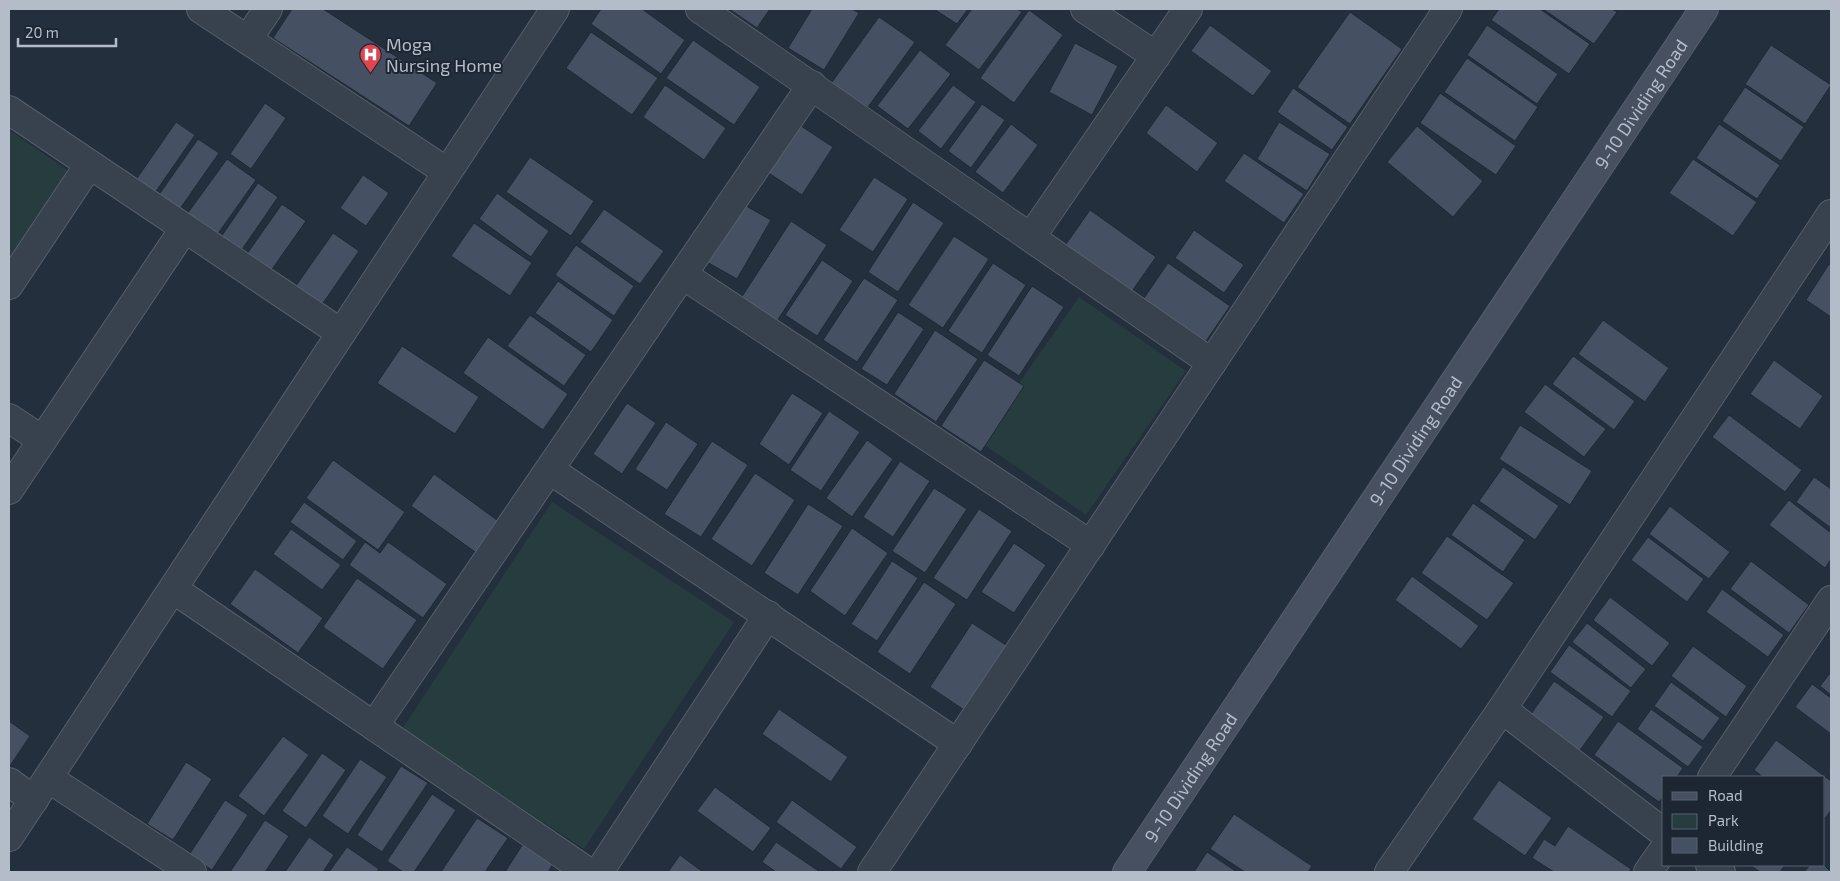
<svg xmlns="http://www.w3.org/2000/svg" width="1840" height="881" font-family="'Exo 2',sans-serif">
  <rect width="100%" height="100%" fill="#242f3e"/>
  <g fill="#263c3f">
    <polygon points="9,130 70,172 12,257 9,254"/>
    <polygon points="1079,297 1186,371 1086,515 979,441"/>
    <polygon points="552,502 734,622 584,849 402,729"/>
  </g>
  <g fill="#455162" stroke="#1f2835">
    <polygon points="292,9 323,9 437,83 409,126 273,38"/>
    <polygon points="601,9 642,9 685,40 661,74 591,24"/>
    <polygon points="729,9 770,9 757,28"/>
    <polygon points="812,9 852,9 859,13 824,70 788,48"/>
    <polygon points="934,9 968,9 957,24"/>
    <polygon points="972,9 1017,9 1022,12 979,70 945,45"/>
    <polygon points="1499,9 1540,9 1590,44 1569,74 1491,20"/>
    <polygon points="1543,9 1612,9 1617,12 1594,44"/>
    <polygon points="1029,10 1063,35 1014,103 980,78"/>
    <polygon points="1350,12 1402,49 1350,124 1297,87"/>
    <polygon points="879,17 915,42 863,114 827,89"/>
    <polygon points="1210,25 1272,71 1253,96 1191,51"/>
    <polygon points="1487,25 1558,74 1537,104 1467,55"/>
    <polygon points="591,32 658,78 632,115 566,68"/>
    <polygon points="693,40 760,87 734,125 666,78"/>
    <polygon points="1075,43 1118,66 1092,115 1049,92"/>
    <polygon points="1771,45 1831,85 1805,124 1745,84"/>
    <polygon points="920,50 951,74 908,129 877,106"/>
    <polygon points="1467,58 1538,107 1515,141 1444,92"/>
    <polygon points="665,85 726,128 704,160 643,117"/>
    <polygon points="953,85 976,102 941,149 918,131"/>
    <polygon points="1745,87 1804,127 1781,161 1722,121"/>
    <polygon points="1293,88 1348,127 1332,150 1277,112"/>
    <polygon points="1440,93 1516,146 1496,175 1420,123"/>
    <polygon points="265,103 286,118 251,169 230,154"/>
    <polygon points="982,104 1005,120 971,168 948,151"/>
    <polygon points="1166,105 1218,143 1197,172 1146,133"/>
    <polygon points="176,122 195,135 152,197 133,184"/>
    <polygon points="1279,122 1330,154 1307,191 1257,159"/>
    <polygon points="798,124 833,147 802,195 767,172"/>
    <polygon points="1011,124 1038,145 1003,193 975,172"/>
    <polygon points="1719,124 1780,165 1757,199 1696,158"/>
    <polygon points="1417,126 1483,181 1453,217 1387,162"/>
    <polygon points="198,139 219,153 177,213 156,199"/>
    <polygon points="1244,153 1304,194 1284,223 1224,181"/>
    <polygon points="530,157 594,201 571,236 506,192"/>
    <polygon points="227,159 256,180 217,235 187,214"/>
    <polygon points="1693,159 1757,202 1733,236 1669,193"/>
    <polygon points="363,175 389,193 366,226 340,208"/>
    <polygon points="874,177 908,199 873,252 839,230"/>
    <polygon points="258,183 278,197 241,251 221,237"/>
    <polygon points="497,193 549,231 531,257 479,219"/>
    <polygon points="739,202 771,220 737,279 705,261"/>
    <polygon points="913,202 944,223 898,292 868,272"/>
    <polygon points="282,204 306,221 268,275 244,258"/>
    <polygon points="604,209 664,251 640,284 580,242"/>
    <polygon points="1090,210 1156,257 1130,294 1064,247"/>
    <polygon points="791,221 827,245 777,321 741,298"/>
    <polygon points="474,223 532,263 510,296 451,256"/>
    <polygon points="1194,230 1244,265 1224,293 1175,258"/>
    <polygon points="333,233 359,251 319,309 293,290"/>
    <polygon points="954,236 989,259 943,328 908,305"/>
    <polygon points="576,245 634,286 614,316 555,275"/>
    <polygon points="822,260 853,281 817,336 785,315"/>
    <polygon points="993,263 1026,285 982,353 948,331"/>
    <polygon points="1168,263 1230,306 1202,347 1140,304"/>
    <polygon points="1829,264 1831,265 1831,317 1806,300"/>
    <polygon points="864,278 898,300 857,362 823,340"/>
    <polygon points="558,281 613,320 591,352 535,313"/>
    <polygon points="1032,286 1064,307 1019,376 987,355"/>
    <polygon points="898,312 924,329 887,385 861,369"/>
    <polygon points="530,315 586,355 564,386 507,346"/>
    <polygon points="1603,320 1669,368 1645,402 1578,354"/>
    <polygon points="935,330 978,359 936,422 894,394"/>
    <polygon points="488,337 568,394 543,430 463,373"/>
    <polygon points="402,346 479,397 455,434 377,383"/>
    <polygon points="1573,356 1635,401 1614,430 1552,384"/>
    <polygon points="984,360 1024,386 981,452 941,426"/>
    <polygon points="1774,360 1823,396 1800,429 1750,394"/>
    <polygon points="1545,384 1606,429 1584,457 1524,412"/>
    <polygon points="792,393 823,413 789,465 759,444"/>
    <polygon points="627,403 656,423 622,474 593,454"/>
    <polygon points="829,411 860,432 821,491 790,470"/>
    <polygon points="1729,415 1802,470 1785,492 1712,437"/>
    <polygon points="666,422 698,444 667,490 635,469"/>
    <polygon points="1520,425 1592,471 1570,505 1499,459"/>
    <polygon points="867,440 893,459 852,517 826,498"/>
    <polygon points="712,441 748,465 701,537 664,514"/>
    <polygon points="333,460 405,512 378,550 306,498"/>
    <polygon points="900,461 930,481 893,537 863,517"/>
    <polygon points="1503,467 1559,506 1535,540 1479,501"/>
    <polygon points="755,473 795,500 752,566 711,539"/>
    <polygon points="434,474 501,523 478,554 411,506"/>
    <polygon points="1814,477 1831,489 1831,528 1796,502"/>
    <polygon points="934,488 967,509 925,573 892,551"/>
    <polygon points="1789,500 1831,533 1831,559 1825,568 1769,525"/>
    <polygon points="304,502 357,541 343,560 290,522"/>
    <polygon points="1473,503 1525,540 1503,572 1451,535"/>
    <polygon points="808,504 843,526 798,595 764,573"/>
    <polygon points="1670,506 1730,552 1709,579 1649,534"/>
    <polygon points="979,509 1012,531 967,600 933,578"/>
    <polygon points="852,528 888,553 845,616 810,591"/>
    <polygon points="291,529 341,565 322,590 273,554"/>
    <polygon points="1447,536 1514,583 1487,620 1421,573"/>
    <polygon points="1648,537 1704,579 1687,602 1631,560"/>
    <polygon points="365,542 380,553 388,542 447,584 423,618 349,565"/>
    <polygon points="1014,543 1046,565 1014,613 981,592"/>
    <polygon points="892,561 918,578 877,641 851,624"/>
    <polygon points="1751,561 1809,605 1789,633 1730,589"/>
    <polygon points="255,569 323,618 298,653 230,604"/>
    <polygon points="1412,576 1479,626 1461,649 1395,600"/>
    <polygon points="357,578 417,620 383,669 323,627"/>
    <polygon points="924,582 956,604 910,674 877,652"/>
    <polygon points="1722,589 1784,635 1768,657 1706,612"/>
    <polygon points="1610,597 1670,643 1652,666 1593,620"/>
    <polygon points="972,623 1009,647 967,712 930,687"/>
    <polygon points="1587,623 1646,669 1631,688 1572,642"/>
    <polygon points="1569,645 1631,691 1612,717 1550,672"/>
    <polygon points="1693,646 1747,686 1726,717 1671,676"/>
    <polygon points="1831,672 1831,695 1820,686"/>
    <polygon points="1554,681 1604,717 1578,753 1529,717"/>
    <polygon points="1671,682 1720,718 1703,741 1654,706"/>
    <polygon points="1812,684 1831,698 1831,734 1795,707"/>
    <polygon points="779,709 848,757 831,782 762,734"/>
    <polygon points="1651,709 1703,747 1688,767 1637,729"/>
    <polygon points="9,721 30,736 10,766 9,765"/>
    <polygon points="1618,721 1683,768 1677,777 1664,777 1664,796 1659,802 1594,755"/>
    <polygon points="283,736 309,755 264,816 238,796"/>
    <polygon points="1776,740 1831,781 1831,810 1824,820 1824,777 1763,777 1754,770"/>
    <polygon points="322,753 346,770 306,828 282,811"/>
    <polygon points="360,759 387,777 348,834 322,816"/>
    <polygon points="186,762 212,779 173,840 147,824"/>
    <polygon points="401,766 428,783 382,852 357,835"/>
    <polygon points="1499,780 1552,818 1525,856 1472,819"/>
    <polygon points="715,787 771,828 753,852 697,811"/>
    <polygon points="432,794 456,810 414,872 403,872 387,861"/>
    <polygon points="225,800 248,815 212,870 189,855"/>
    <polygon points="792,800 857,847 841,869 776,822"/>
    <polygon points="1234,814 1312,866 1308,872 1245,872 1210,849"/>
    <polygon points="477,818 508,838 485,872 441,872"/>
    <polygon points="265,820 289,836 265,872 230,872"/>
    <polygon points="1568,826 1631,869 1629,872 1554,872 1532,858 1544,839 1555,846"/>
    <polygon points="309,837 334,855 323,872 285,872"/>
    <polygon points="776,842 820,872 776,872 762,862"/>
    <polygon points="523,844 553,864 548,872 505,872"/>
    <polygon points="347,847 379,869 376,872 329,872"/>
    <polygon points="1207,852 1237,872 1194,872"/>
    <polygon points="680,855 703,872 668,872"/>
    <polygon points="1750,865 1785,865 1780,872 1760,872"/>
    <polygon points="1810,865 1824,865 1831,872 1804,872"/>
  </g>
  <g fill="none" stroke-linecap="round" stroke-linejoin="round">
    <defs>
      <g id="street">
        <polyline points="201,9 447,172"/>
        <polyline points="700,9 1212,363"/>
        <polyline points="1085,9 1156,56"/>
        <polyline points="248,39 268,9"/>
        <polyline points="9,110 341,333"/>
        <polyline points="1031,237 1188,9"/>
        <polyline points="683,275 1091,545"/>
        <polyline points="9,285 89,165"/>
        <polyline points="9,418 42,440"/>
        <polyline points="550,470 958,744"/>
        <polyline points="9,490 184,229"/>
        <polyline points="173,589 588,872"/>
        <polyline points="1502,709 1664,833"/>
        <polyline points="374,726 812,85"/>
        <polyline points="1712,777 1831,600"/>
        <polyline points="48,778 192,872"/>
        <polyline points="9,782 34,800"/>
        <polyline points="9,837 555,9"/>
        <polyline points="1710,865 1721,872"/>
        <polyline points="599,872 768,615"/>
        <polyline points="872,872 1448,9"/>
        <polyline points="1389,872 1502,709 1831,214"/>
        <polyline points="1648,872 1664,849"/>
      </g>
      <g id="secondary">
        <path id="s1" d="M 1127,872 L 1704,9"/>
      </g>
    </defs>
    <use href="#street" stroke="#565f6c" stroke-width="30"/>
    <use href="#secondary" stroke="#565f6c" stroke-width="30"/>
    <use href="#street" stroke="#38414e" stroke-width="28"/>
    <use href="#secondary" stroke="#465061" stroke-width="28"/>
  </g>
  <defs>
    <symbol id="hospital-pin" viewBox="-11 -11 22 30"><path d="M0 17L-7.5 6A9.5 9.5 0 1 1 7.5 6Z" fill="#e0444e" stroke="#1d2633"/><path d="M-5-5h3v3.5h4V-5h3V5h-3V1.5h-4V5h-3Z" fill="#fff"/></symbol>
  </defs>
  <g fill-rule="evenodd">
    <use href="#hospital-pin" x="358" y="42" width="25" height="34"/>
  </g>
  <g text-anchor="middle" dominant-baseline="central" stroke-width="4" stroke-linejoin="round" paint-order="stroke">
    <g font-size="18" fill="#b4bcc9" stroke="#1d2633" text-anchor="start">
      <text x="386" y="44">Moga<tspan x="386" dy="21">Nursing Home</tspan></text>
    </g>
    <g font-size="18" fill="#b4bcc9" stroke="#1d2633">
      <text stroke="none"><textPath href="#s1" startOffset="924">9-10 Dividing Road</textPath></text>
      <text stroke="none"><textPath href="#s1" startOffset="519">9-10 Dividing Road</textPath></text>
      <text stroke="none"><textPath href="#s1" startOffset="114">9-10 Dividing Road</textPath></text>
    </g>
  </g>
  <rect width="1840" height="881" fill="none" stroke="#b4bcc9" stroke-width="20"/>
  <rect x="1662" y="776" width="162" height="90" fill="#1d2633" stroke="#59626f"/>
  <rect x="1672" y="792" width="25" height="8" fill="#465061" stroke="#59626f"/>
  <text x="1708" y="801" font-size="15" fill="#b4bcc9">Road</text>
  <rect x="1672" y="814" width="25" height="15" fill="#263c3f" stroke="#59626f"/>
  <text x="1708" y="826" font-size="15" fill="#b4bcc9">Park</text>
  <rect x="1672" y="838" width="25" height="15" fill="#455162" stroke="#59626f"/>
  <text x="1708" y="851" font-size="15" fill="#b4bcc9">Building</text>
  <path d="M18 38v8h98v-8" fill="none" stroke="#b4bcc9" stroke-width="2.5"/>
  <text x="25" y="38" font-size="15" fill="#b4bcc9" stroke="#1d2633" stroke-width="4" paint-order="stroke">20 m</text>
</svg>
